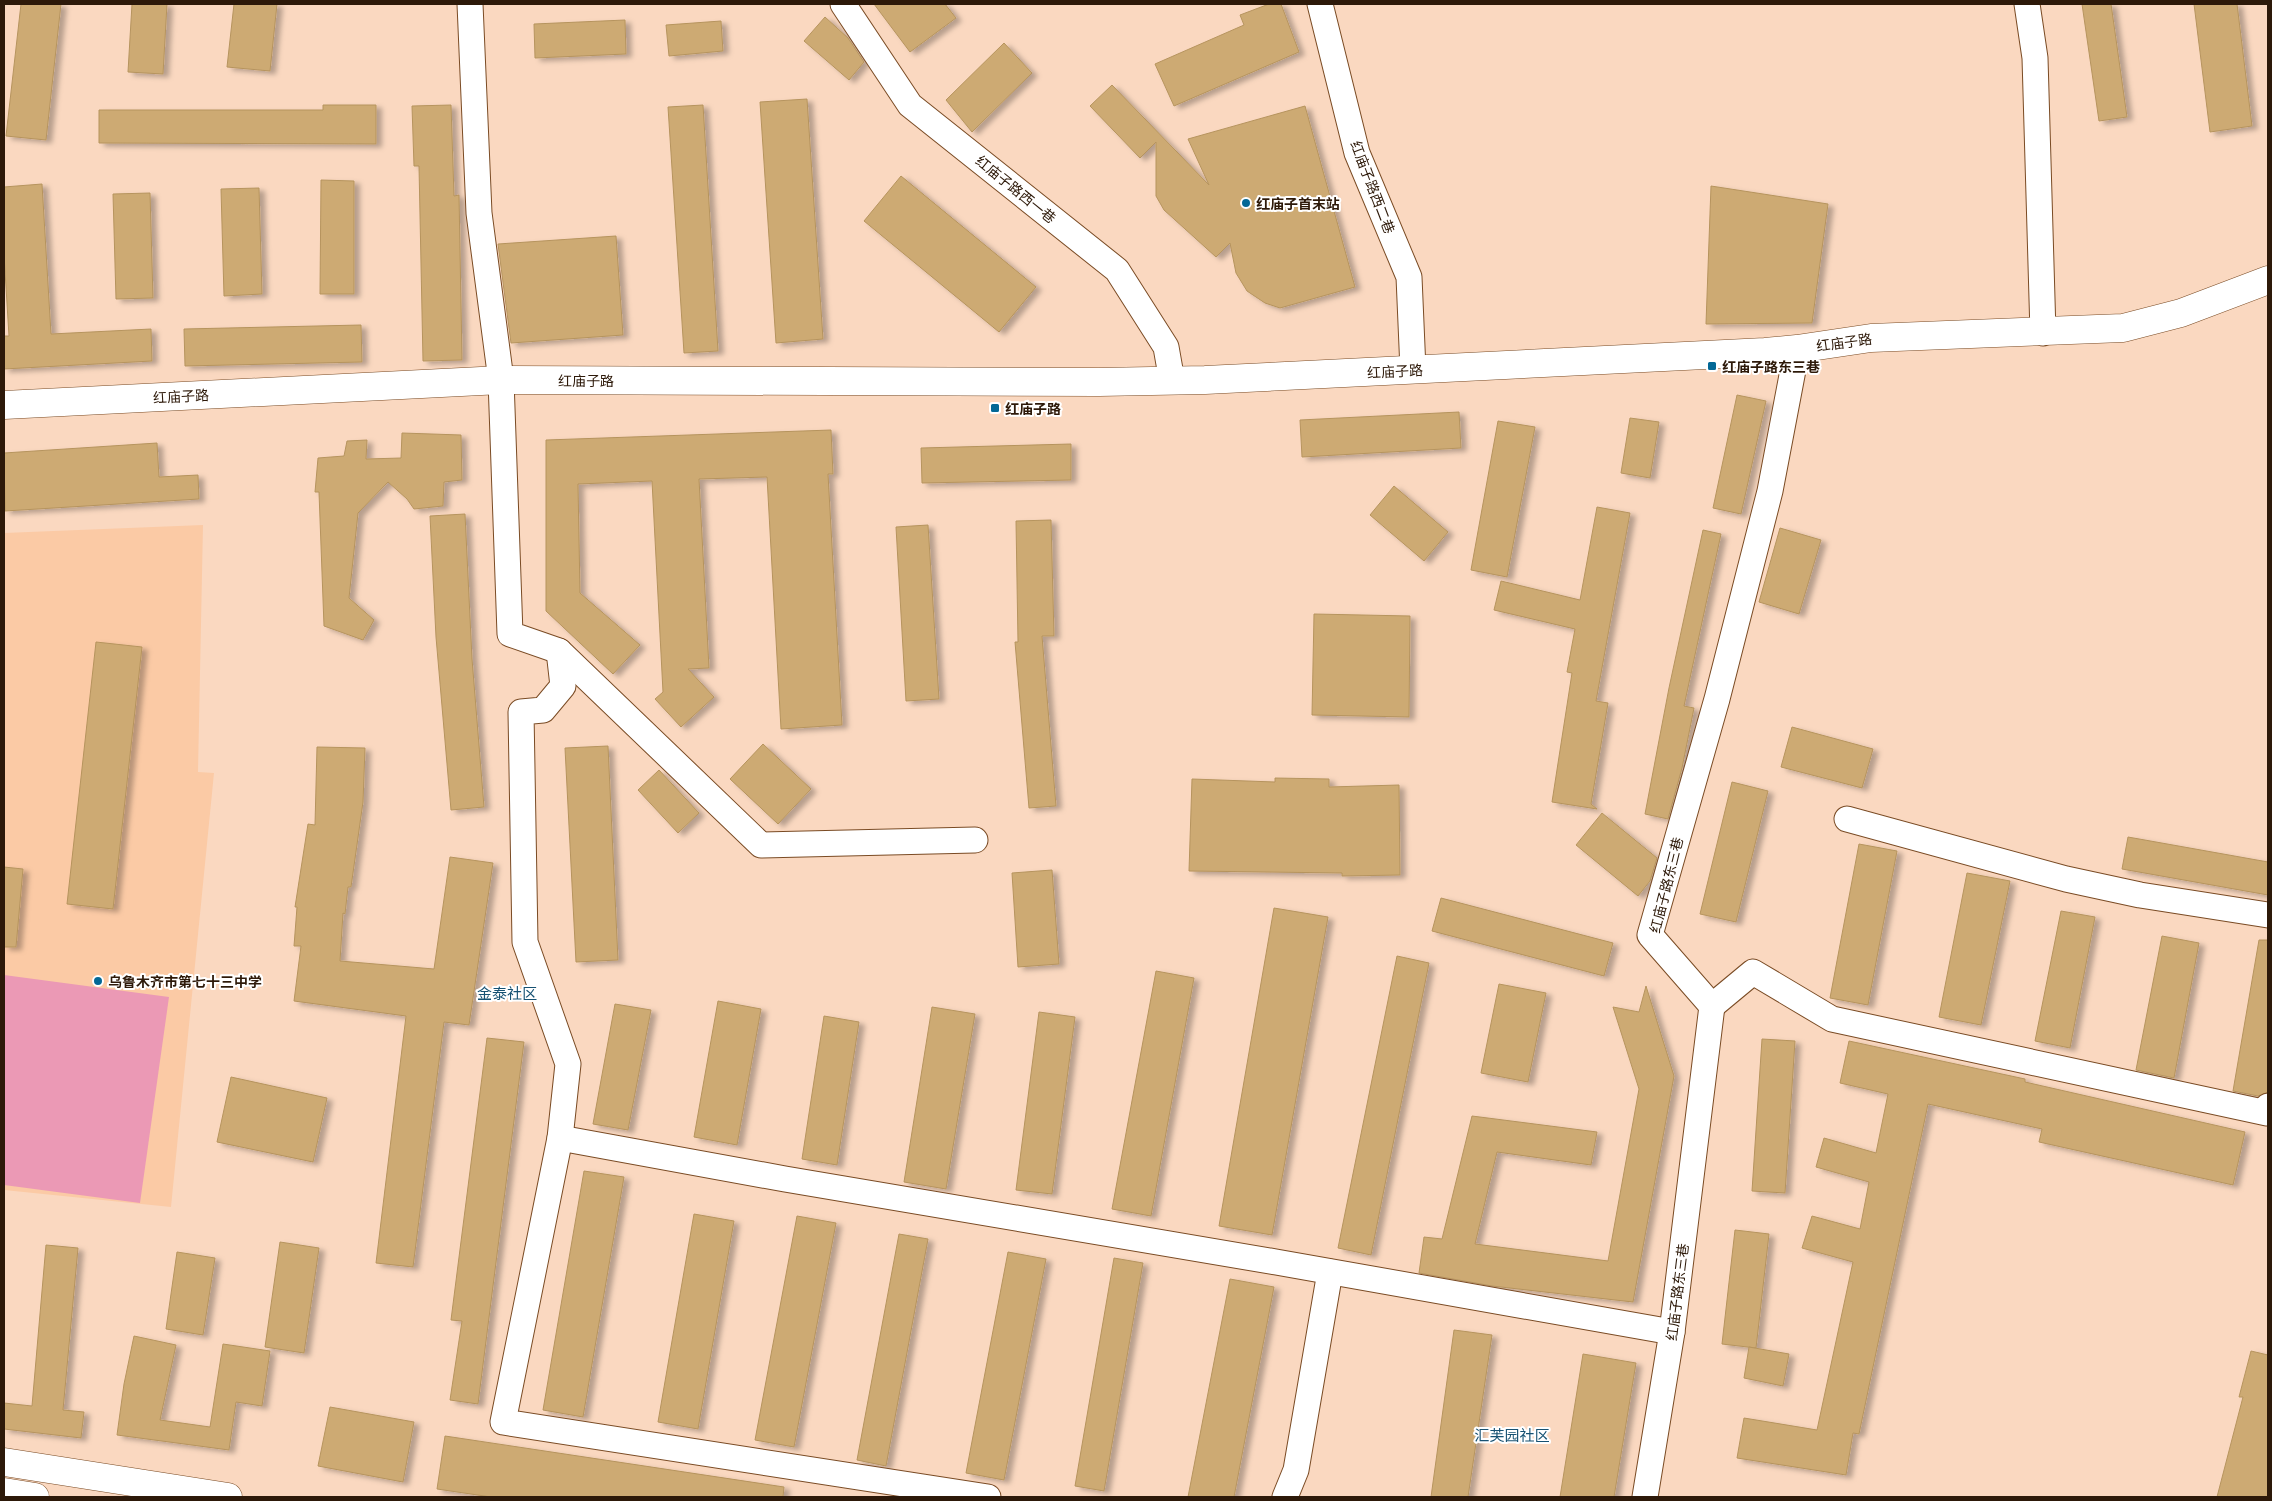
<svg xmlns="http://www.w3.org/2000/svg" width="2272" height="1501" font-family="Inter,'Noto Sans SC',sans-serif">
  <defs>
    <filter id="shadow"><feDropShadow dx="5.5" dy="3" stdDeviation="2.5" flood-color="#0004"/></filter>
  </defs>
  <rect width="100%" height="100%" fill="#fad8c0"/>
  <polygon fill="#fbcaa5" points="203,525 198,772 214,773 171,1207 4,1190 4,533"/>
  <polygon fill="#eb99b5" points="4,975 169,997 140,1203 4,1185"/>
  <g fill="#cdaa73" stroke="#b6945e" filter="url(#shadow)">
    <polygon points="21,4 61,4 46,140 6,136"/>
    <polygon points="132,4 167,4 163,74 128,72"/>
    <polygon points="234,4 277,4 270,71 227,67"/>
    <polygon points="874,4 945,4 956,18 910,52"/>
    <polygon points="1269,4 1281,4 1299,52 1174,106 1155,64 1244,25 1240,15"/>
    <polygon points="2082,4 2111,4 2127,117 2099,121"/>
    <polygon points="2194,4 2237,4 2252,126 2210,132"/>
    <polygon points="825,17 848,38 864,62 849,80 804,41"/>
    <polygon points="625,20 626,54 535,58 534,24"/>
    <polygon points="721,21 723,51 669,56 666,25"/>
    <polygon points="1004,43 1032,73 972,132 946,100"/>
    <polygon points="1112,85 1209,185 1188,139 1305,106 1355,287 1280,308 1265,303 1247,291 1236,273 1230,243 1216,257 1164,210 1156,196 1156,142 1140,158 1090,106"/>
    <polygon points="807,99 823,339 776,343 760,102"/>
    <polygon points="323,105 376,105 376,144 99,143 99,110 323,110"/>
    <polygon points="451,105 454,196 459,195 462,360 423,361 419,166 414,166 412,106"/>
    <polygon points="703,105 718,351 684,353 668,107"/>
    <polygon points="901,176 1036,287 999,332 864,221"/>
    <polygon points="321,180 354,181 354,294 320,294"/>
    <polygon points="42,184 51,334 151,329 152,361 4,369 4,336 9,336 4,255 4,187"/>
    <polygon points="1711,186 1828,204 1812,323 1706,324"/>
    <polygon points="259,188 262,294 224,296 221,189"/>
    <polygon points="150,193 153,298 116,299 113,194"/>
    <polygon points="616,236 623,335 511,343 498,244"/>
    <polygon points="361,325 362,362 185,366 184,329"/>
    <polygon points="1737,395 1766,401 1741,514 1713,508"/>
    <polygon points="1459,412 1461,448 1302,457 1300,420"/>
    <polygon points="1630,418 1659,422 1650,478 1621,473"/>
    <polygon points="1498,421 1535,427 1507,577 1471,570"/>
    <polygon points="831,430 833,474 828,474 842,725 781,729 767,477 699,479 709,668 688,669 714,697 681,727 655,699 663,692 652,481 578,484 580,593 640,645 613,674 546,611 546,440"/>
    <polygon points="402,433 461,435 462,480 444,482 443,506 414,509 407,499 388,482 358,513 349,598 374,620 363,640 324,626 319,492 315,492 318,458 344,456 347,441 367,440 366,459 401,458"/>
    <polygon points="157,443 159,477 198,475 199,499 5,511 4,453"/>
    <polygon points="1071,444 1071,480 922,483 921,448"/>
    <polygon points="1394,486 1448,532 1424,561 1370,515"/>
    <polygon points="1597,507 1630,513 1596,701 1608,703 1591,804 1597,809 1552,802 1572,673 1567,672 1575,629 1494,610 1501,581 1580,600"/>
    <polygon points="465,514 472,659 484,807 451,810 436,637 430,516"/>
    <polygon points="1051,520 1054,636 1042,636 1056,806 1029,808 1015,642 1018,642 1016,521"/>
    <polygon points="928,525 939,699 906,701 896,527"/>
    <polygon points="1780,528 1821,540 1799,614 1759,602"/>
    <polygon points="1703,530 1721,534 1684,706 1694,708 1682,768 1668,819 1645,814 1669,688"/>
    <polygon points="1314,614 1410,616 1409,717 1312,715"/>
    <polygon points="96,642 142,647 113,909 67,904"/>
    <polygon points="1792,727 1873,749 1862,788 1781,767"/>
    <polygon points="763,744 811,789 778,824 730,779"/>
    <polygon points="608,746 618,960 576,962 565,748"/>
    <polygon points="317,747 365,748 363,802 351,887 348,887 345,914 343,913 340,961 434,969 450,857 493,863 469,1025 444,1022 413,1267 376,1263 406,1016 294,1001 301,946 294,946 297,907 295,907 308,824 315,825"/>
    <polygon points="659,770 699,813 678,833 638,790"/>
    <polygon points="1275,778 1329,779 1329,787 1399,785 1400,875 1342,876 1342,873 1189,871 1192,779 1275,782"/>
    <polygon points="1732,782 1768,791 1736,922 1700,914"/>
    <polygon points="1602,813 1657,858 1650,881 1638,896 1576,845"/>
    <polygon points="2128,837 2268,862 2268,895 2122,869"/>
    <polygon points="1859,844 1897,851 1868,1005 1830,998"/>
    <polygon points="4,867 23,869 16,947 4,947"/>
    <polygon points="1052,870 1059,964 1018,967 1012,873"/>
    <polygon points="1967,873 2010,881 1981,1025 1939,1017"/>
    <polygon points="1441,898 1613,943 1604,976 1432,931"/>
    <polygon points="1274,908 1328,917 1272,1235 1219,1226"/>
    <polygon points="2061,911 2095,917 2070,1048 2035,1041"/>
    <polygon points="2162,936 2199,943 2174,1078 2136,1070"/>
    <polygon points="2259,940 2268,940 2268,1092 2258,1096 2233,1091"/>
    <polygon points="1397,956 1429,963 1371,1255 1338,1248"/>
    <polygon points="1156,971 1194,978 1151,1216 1112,1209"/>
    <polygon points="1499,984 1546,993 1528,1082 1481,1073"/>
    <polygon points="1646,986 1674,1076 1633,1302 1492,1286 1419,1273 1424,1237 1442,1239 1472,1116 1597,1132 1591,1165 1497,1152 1475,1244 1608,1261 1639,1089 1613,1007 1639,1012"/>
    <polygon points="718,1001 761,1009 737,1145 694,1137"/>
    <polygon points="615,1004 651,1010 628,1130 593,1124"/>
    <polygon points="932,1007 975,1014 946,1189 904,1182"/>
    <polygon points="1039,1012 1075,1017 1052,1194 1016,1190"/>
    <polygon points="824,1016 859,1022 837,1165 802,1159"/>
    <polygon points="487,1038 524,1042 478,1404 450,1400 462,1321 451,1320"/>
    <polygon points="1762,1039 1795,1041 1785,1193 1752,1191"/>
    <polygon points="1849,1041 2025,1079 2025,1082 2245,1132 2233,1185 2039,1142 2042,1129 1928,1104 1859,1434 1853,1433 1846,1475 1737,1458 1744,1418 1817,1430 1853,1262 1802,1248 1812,1216 1860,1229 1869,1182 1816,1167 1824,1138 1876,1153 1888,1094 1840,1083"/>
    <polygon points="231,1077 327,1098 313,1162 217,1142"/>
    <polygon points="584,1171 624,1177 583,1417 543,1410"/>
    <polygon points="694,1214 734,1221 698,1429 658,1422"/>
    <polygon points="797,1216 836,1223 794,1447 755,1440"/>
    <polygon points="1735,1230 1769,1234 1756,1348 1722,1344"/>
    <polygon points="899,1234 928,1239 886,1466 857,1460"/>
    <polygon points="280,1242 319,1248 304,1353 265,1347"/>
    <polygon points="46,1245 78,1248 63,1410 84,1412 81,1438 4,1429 4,1403 32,1406"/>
    <polygon points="177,1252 215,1258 203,1335 166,1329"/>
    <polygon points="1008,1252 1046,1259 1004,1480 966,1473"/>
    <polygon points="1114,1258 1143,1263 1104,1491 1075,1486"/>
    <polygon points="1230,1279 1274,1287 1234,1497 1188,1497"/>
    <polygon points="1454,1330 1492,1335 1468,1497 1431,1497"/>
    <polygon points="134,1336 176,1345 160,1420 210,1427 223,1344 270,1351 262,1406 236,1402 229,1450 117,1435 124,1384"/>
    <polygon points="1749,1347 1789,1354 1783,1386 1744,1378"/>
    <polygon points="2251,1351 2268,1355 2268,1497 2217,1497 2243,1397 2239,1397"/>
    <polygon points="1583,1354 1636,1363 1614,1497 1560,1497"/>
    <polygon points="330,1407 414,1422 403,1482 318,1466"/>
    <polygon points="445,1436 784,1487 783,1497 491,1497 437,1489"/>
  </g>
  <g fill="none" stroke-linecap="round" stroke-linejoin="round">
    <defs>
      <g id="street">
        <polyline points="470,4 479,213 501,380 510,634 559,651 761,845 975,840"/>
        <polyline points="843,4 910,105 1117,270 1166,347 1172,381"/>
        <polyline points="1320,4 1357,153 1409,277 1413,370"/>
        <polyline points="2027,4 2035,58 2043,333"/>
        <polyline points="559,651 563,686 543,710 521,712 525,942 568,1064 560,1138 503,1422 988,1497"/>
        <polyline points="1847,819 2066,879 2140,895 2268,915"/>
        <polyline points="1712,1006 1753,972 1832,1019 2267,1113 2268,1106"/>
        <polyline points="560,1138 785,1179 1276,1262 1672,1332"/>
        <polyline points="1285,1497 1296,1470 1330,1272"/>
        <polyline points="1645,1497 1672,1332 1712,1006 1650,935 1717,699 1770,491 1797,349"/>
      </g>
      <g id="secondary">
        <polyline points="4,405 501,380 1099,382 1205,380 1765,352 1797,349 1871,338 2123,328 2181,313 2268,280"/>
        <polyline points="4,1462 228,1497"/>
      </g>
      <polyline id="highway" points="4,1492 35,1497"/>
    </defs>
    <use href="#street" stroke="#7a4b24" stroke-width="27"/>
    <use href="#secondary" stroke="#7a4b24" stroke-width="29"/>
    <use href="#highway" stroke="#7a4b24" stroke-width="29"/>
    <use href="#street" stroke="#fff" stroke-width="25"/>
    <use href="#secondary" stroke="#fff" stroke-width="28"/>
    <use href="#highway" stroke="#fff" stroke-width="28"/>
  </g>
  <g fill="#036896" stroke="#fff" stroke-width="2">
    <circle cx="1246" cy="203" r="5"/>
    <rect x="1707" y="361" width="10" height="10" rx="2.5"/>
    <rect x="990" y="403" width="10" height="10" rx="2.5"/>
    <circle cx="98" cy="981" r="5"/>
  </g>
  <g text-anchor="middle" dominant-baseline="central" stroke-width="4" stroke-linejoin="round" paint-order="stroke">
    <g font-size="14" fill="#2d1909" stroke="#fff">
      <text transform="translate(1373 187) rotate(69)">红庙子路西二巷</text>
      <text transform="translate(1016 189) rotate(39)">红庙子路西一巷</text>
      <text transform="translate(1844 342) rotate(-8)">红庙子路</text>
      <text transform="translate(1395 371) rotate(-3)">红庙子路</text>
      <text x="586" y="380">红庙子路</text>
      <text transform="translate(181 396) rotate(-3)">红庙子路</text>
      <text transform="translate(1666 885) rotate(-76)">红庙子路东三巷</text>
      <text transform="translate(1677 1292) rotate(-83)">红庙子路东三巷</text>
    </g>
    <g font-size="14" font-weight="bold" fill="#2d1909" stroke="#fff" text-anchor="start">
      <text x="1256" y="203">红庙子首末站</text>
      <text x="1722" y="366">红庙子路东三巷</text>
      <text x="1005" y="408">红庙子路</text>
      <text x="108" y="981">乌鲁木齐市第七十三中学</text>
    </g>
    <g font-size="15" fill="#165172" stroke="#fff">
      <text x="507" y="993">金泰社区</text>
      <text x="1512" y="1435">汇芙园社区</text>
    </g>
  </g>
  <rect width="2272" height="1501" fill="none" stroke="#2d1909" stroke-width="10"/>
</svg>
